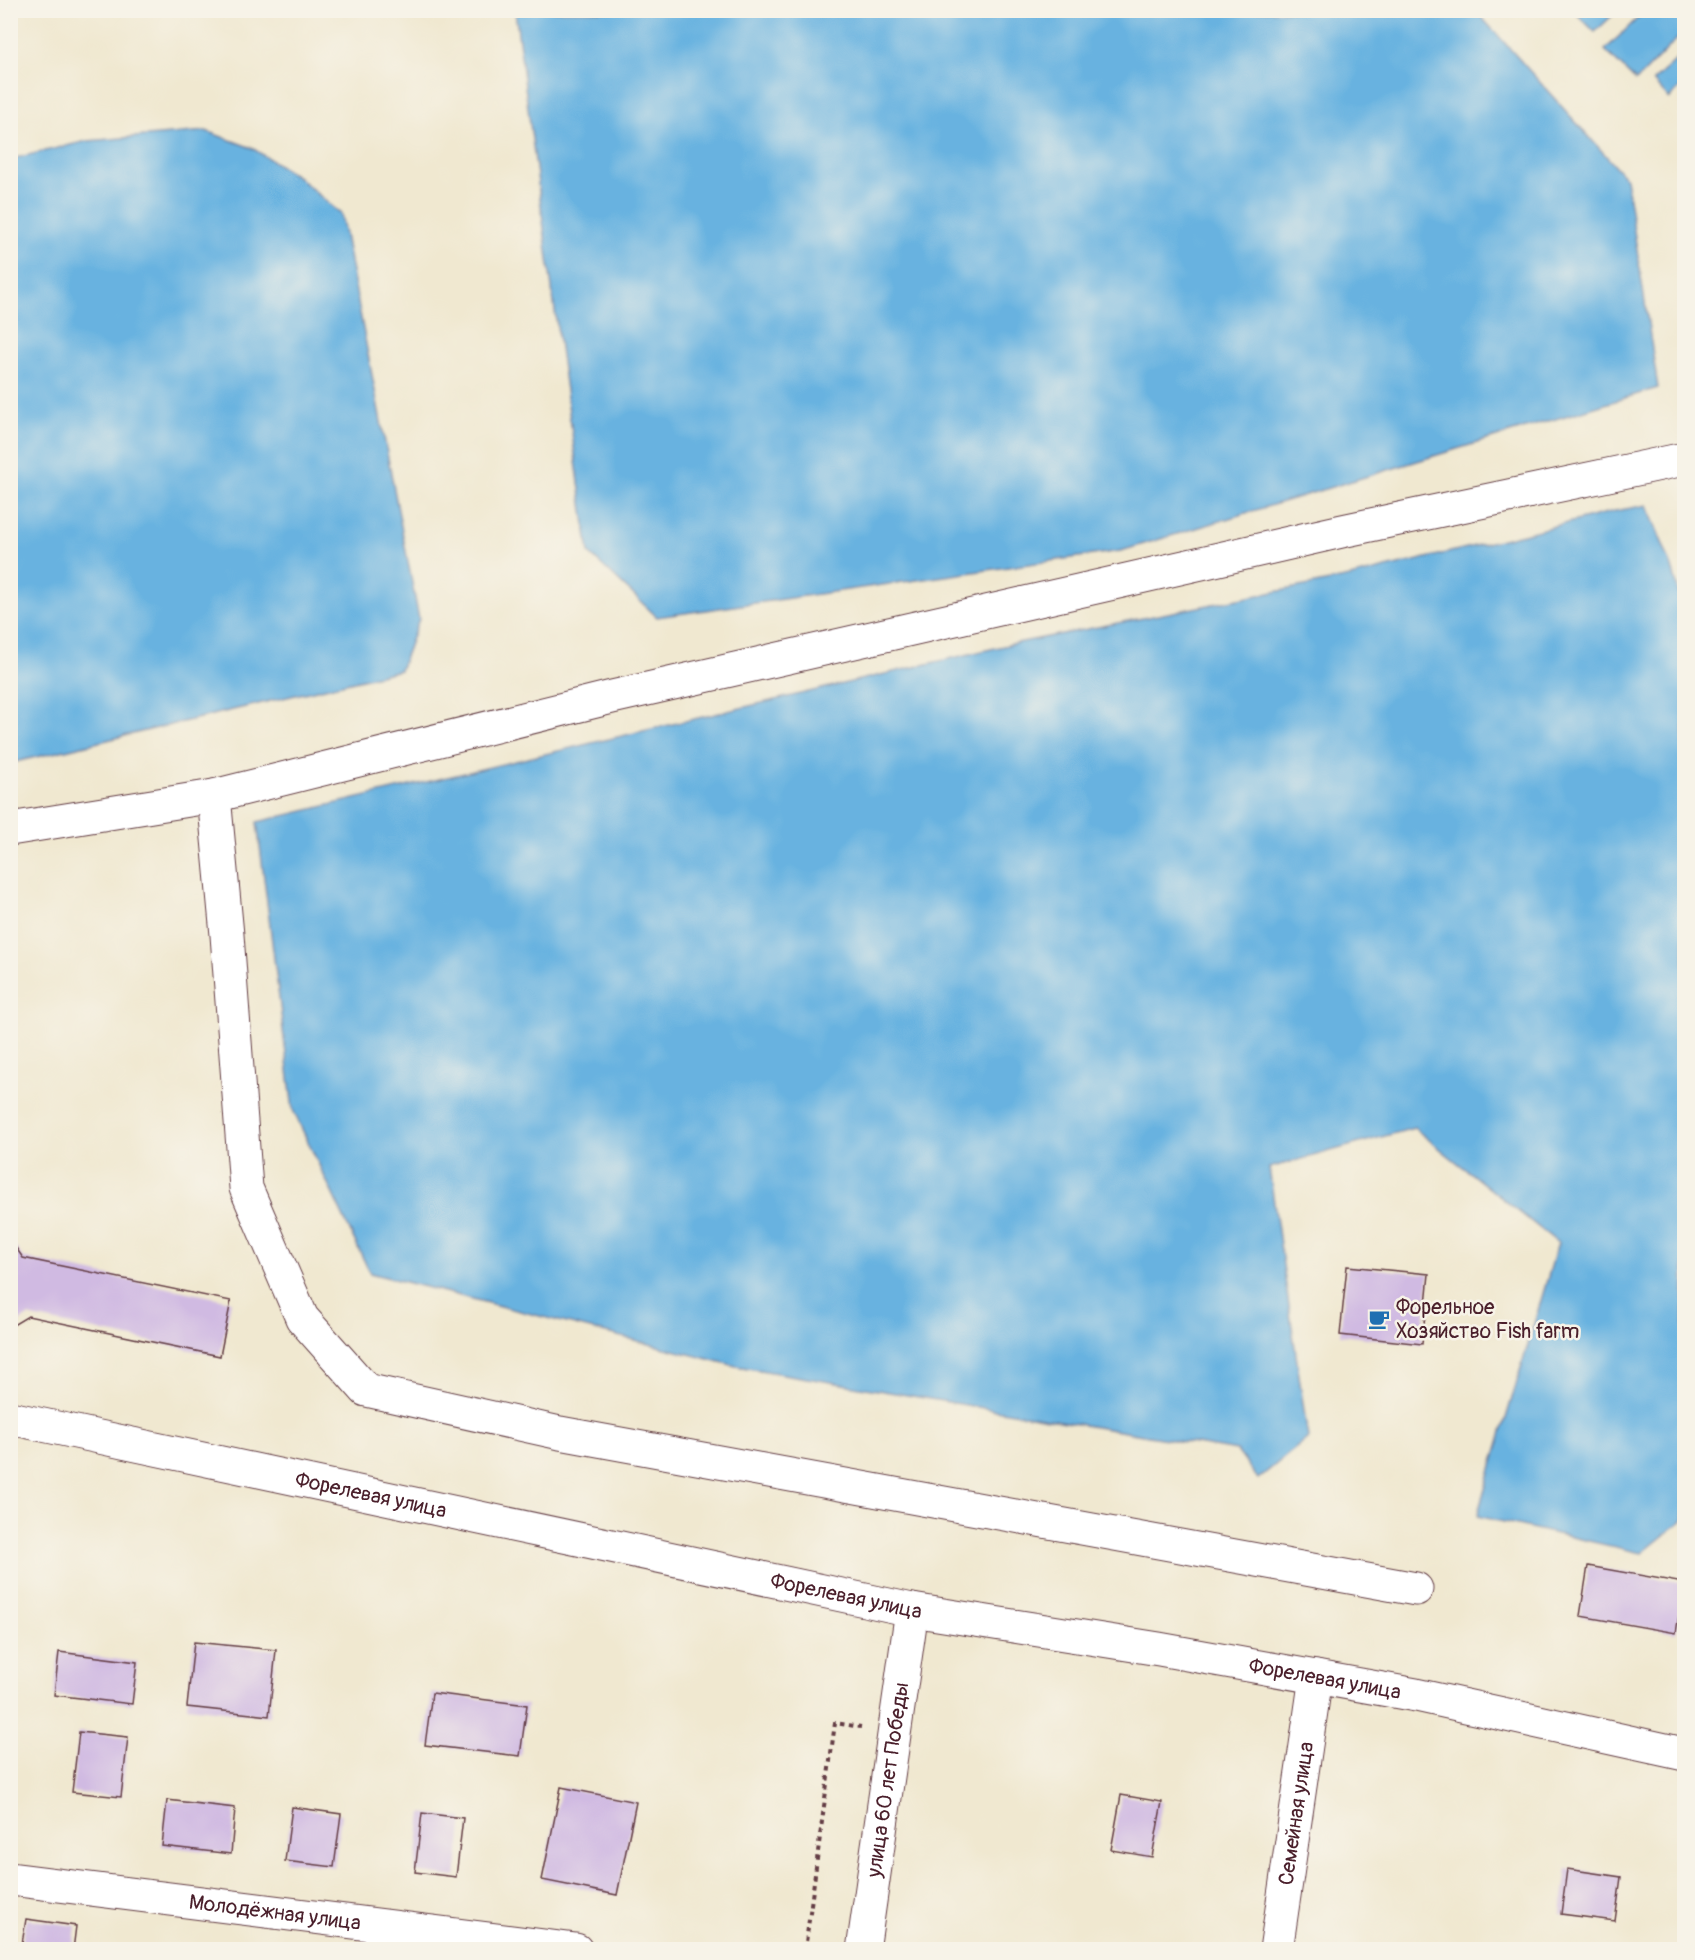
<svg xmlns="http://www.w3.org/2000/svg" width="1695" height="1960" font-family="Pangolin,sans-serif">
  <rect width="100%" height="100%" fill="#f7f3e8"/>
  <filter id="ink" filterUnits="userSpaceOnUse"><feTurbulence type="fractalNoise" baseFrequency=".0167" numOctaves="2"/><feDisplacementMap in="SourceGraphic" scale="12" xChannelSelector="R" yChannelSelector="G"/><feConvolveMatrix kernelMatrix="1 2 1 2 8 2 1 2 1" color-interpolation-filters="sRGB"/></filter>
  <filter id="wash" filterUnits="userSpaceOnUse"><feTurbulence type="fractalNoise" baseFrequency=".008" numOctaves="4" result="noise"/><feDisplacementMap in="SourceGraphic" scale="24" xChannelSelector="R" yChannelSelector="G"/><feGaussianBlur stdDeviation="1.35" result="paint"/><feColorMatrix in="noise" values="0 0 0 0 0 0 0 0 0 0 0 0 0 0 0 0 0 1.4 0 .05"/><feComposite in="paint" operator="in"/></filter>
  <g filter="url(#wash)">
    <rect width="100%" height="100%" fill="#f0e8d0"/>
    <g fill="#68b2e0" stroke="#596886" stroke-width="1.5">
      <polygon points="515,11 1476,11 1626,178 1658,388 1121,551 657,617 589,553 559,341"/>
      <polygon points="1574,11 1617,11 1595,32"/>
      <polygon points="1645,11 1684,11 1684,32 1636,81 1605,50"/>
      <polygon points="1684,53 1684,84 1669,99 1653,81"/>
      <polygon points="206,131 252,148 298,177 341,214 419,619 400,670 11,763 11,159 87,141"/>
      <polygon points="1647,505 1673,570 1684,614 1684,1519 1642,1553 1477,1516 1558,1243 1414,1128 1269,1168 1308,1438 1258,1479 1237,1451 736,1366 370,1273 293,1110 257,822 1012,644 1350,577 1615,511"/>
    </g>
    <g id="blocks">
      <g fill="#d0bae2">
        <polygon points="14,1245 23,1258 231,1301 220,1356 28,1316 10,1327 10,1247"/>
        <polygon points="1347,1266 1429,1274 1422,1344 1340,1335"/>
        <polygon points="1588,1566 1684,1583 1676,1633 1580,1616"/>
        <polygon points="194,1642 276,1650 269,1716 187,1707"/>
        <polygon points="59,1652 137,1662 132,1704 54,1695"/>
        <polygon points="432,1693 527,1705 520,1756 425,1745"/>
        <polygon points="79,1732 128,1737 121,1797 72,1792"/>
        <polygon points="561,1787 636,1802 617,1895 542,1880"/>
        <polygon points="1121,1795 1162,1802 1152,1857 1111,1850"/>
        <polygon points="167,1800 235,1808 231,1854 162,1846"/>
        <polygon points="292,1807 341,1814 334,1867 285,1861"/>
        <polygon points="422,1813 463,1818 456,1877 415,1872"/>
        <polygon points="1567,1869 1621,1877 1615,1921 1561,1914"/>
        <polygon points="26,1919 76,1926 73,1950 21,1950"/>
      </g>
    </g>
  </g>
  <g filter="url(#ink)">
    <use href="#blocks" fill-opacity="0" stroke="#633d44" stroke-width="1.5"/>
    <g fill="none" stroke-linecap="round" stroke-linejoin="round">
      <defs>
        <g id="minor">
          <polyline points="214,796 612,697 1342,531 1684,459"/>
          <polyline points="10,829 214,796 227,935 246,1188 302,1318 366,1390 560,1433 1416,1589"/>
          <path id="s1" d="M 10,1418 L 912,1610 L 1159,1649 L 1416,1695 L 1684,1754"/>
          <path id="s2" d="M 10,1879 L 576,1950"/>
          <path id="s3" d="M 863,1950 L 912,1610"/>
          <path id="s4" d="M 1276,1950 L 1316,1677"/>
        </g>
      </defs>
      <use href="#minor" stroke="#633d44" stroke-width="35"/>
      <polyline stroke="#633d44" stroke-width="4" stroke-dasharray="4.5 4.5" stroke-linecap="butt" points="805,1950 835,1723 861,1727"/>
      <use href="#minor" stroke="#fff" stroke-width="33"/>
    </g>
  </g>
  <defs>
    <symbol id="cafe-bare" viewBox="-9 -9 18 18"><path d="M-5.5-4.5H6V0H3Q3 3.5 0 3.5H-2.5Q-5.5 3.5-5.5 0ZM3-3.2v2h1.7v-2ZM-6 4.5H4V6H-6Z" fill="#1f6fb2" stroke="#f7f3e8" stroke-width="2.5" paint-order="stroke"/></symbol>
  </defs>
  <g fill-rule="evenodd">
    <use href="#cafe-bare" x="1364" y="1304" width="30" height="30"/>
  </g>
  <g text-anchor="middle" dominant-baseline="central" stroke-width="5" stroke-linejoin="round" paint-order="stroke">
    <g font-size="21" fill="#4a1f2b" stroke="#f7f3e8" text-anchor="start">
      <text x="1396" y="1307">Форельное<tspan x="1396" dy="24">Хозяйство Fish farm</tspan></text>
    </g>
    <g font-size="21" fill="#4a1f2b" stroke="#f7f3e8">
      <text stroke="none"><textPath href="#s1" startOffset="369">Форелевая улица</textPath></text>
      <text stroke="none"><textPath href="#s1" startOffset="855">Форелевая улица</textPath></text>
      <text stroke="none"><textPath href="#s1" startOffset="1341">Форелевая улица</textPath></text>
      <text stroke="none"><textPath href="#s3" startOffset="172">улица 60 лет Победы</textPath></text>
      <text stroke="none"><textPath href="#s4" startOffset="138">Семейная улица</textPath></text>
      <text stroke="none"><textPath href="#s2" startOffset="267">Молодёжная улица</textPath></text>
    </g>
  </g>
  <rect width="1695" height="1960" fill="none" stroke="#f7f3e8" stroke-width="36"/>
</svg>
